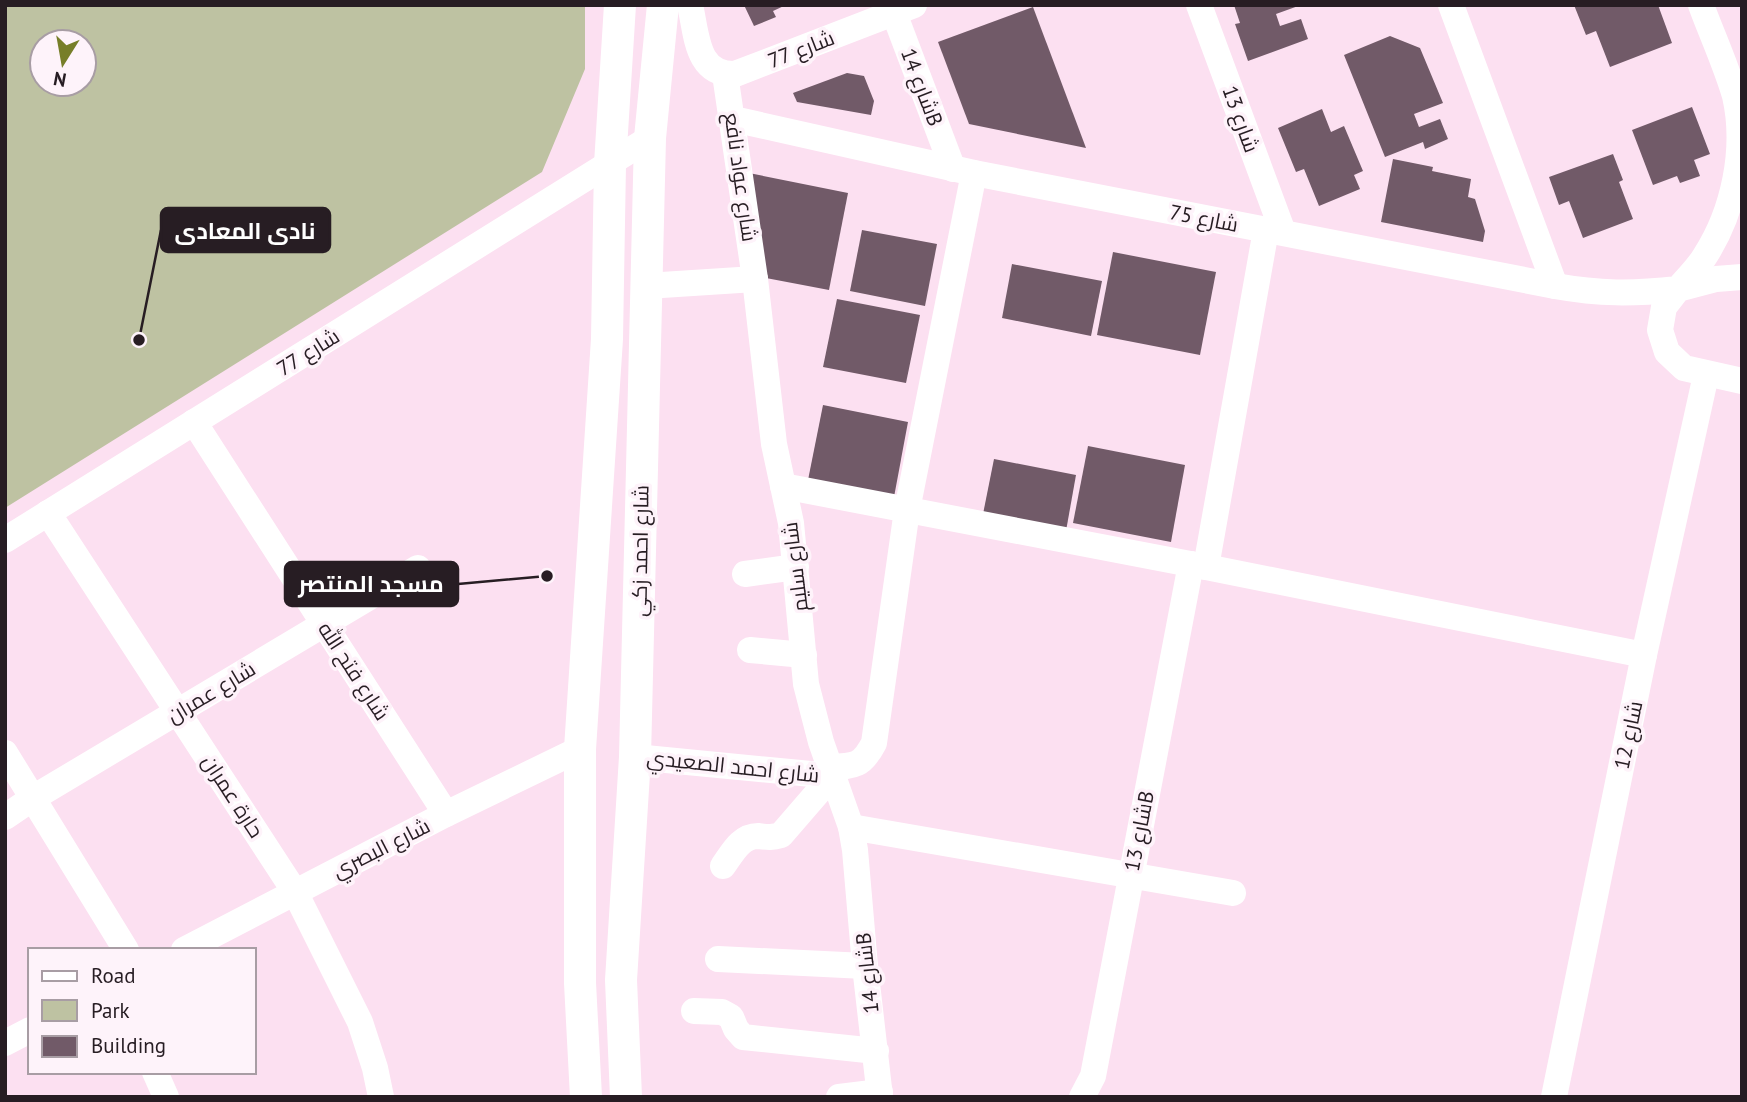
<svg xmlns="http://www.w3.org/2000/svg" width="1747" height="1102" font-family="'PT Sans',Cairo,sans-serif">
  <rect width="100%" height="100%" fill="#fce0f1"/>
  <path fill="#bec2a2" fill-rule="evenodd" d="M 5,5 L 585,5 L 585,69 L 542,172 L 5,508 ZM 42,42 L 84,42 L 84,84 L 42,84 Z"/>
  <g fill="#715a68">
    <polygon points="744,5 786,5 773,11 776,17 754,26"/>
    <polygon points="1234,5 1301,5 1276,14 1280,26 1301,19 1308,39 1248,61 1235,24 1240,23"/>
    <polygon points="1574,5 1658,5 1672,43 1610,67 1596,31 1586,35"/>
    <polygon points="1033,7 1086,148 969,124 938,42"/>
    <polygon points="1390,36 1420,48 1443,103 1414,114 1419,127 1440,119 1448,139 1425,149 1423,142 1385,157 1344,55"/>
    <polygon points="847,73 864,76 874,101 871,115 797,102 793,93"/>
    <polygon points="1692,107 1710,154 1694,160 1700,176 1680,183 1677,176 1653,185 1632,130"/>
    <polygon points="1322,109 1331,132 1344,126 1363,171 1354,175 1360,189 1319,206 1304,169 1296,172 1278,128"/>
    <polygon points="1613,154 1623,180 1619,182 1633,219 1583,238 1569,201 1559,205 1549,177"/>
    <polygon points="1393,159 1433,167 1432,171 1471,179 1468,197 1475,199 1485,231 1483,242 1381,222"/>
    <polygon points="744,172 848,193 829,290 761,277"/>
    <polygon points="862,230 937,244 925,306 850,291"/>
    <polygon points="1113,252 1216,272 1200,355 1097,335"/>
    <polygon points="1012,264 1102,281 1091,336 1002,318"/>
    <polygon points="837,299 920,315 906,383 823,367"/>
    <polygon points="823,405 908,422 894,497 808,480"/>
    <polygon points="1088,446 1185,465 1171,542 1073,523"/>
    <polygon points="994,459 1076,475 1066,531 983,514"/>
  </g>
  <g fill="none" stroke-linecap="round" stroke-linejoin="round">
    <g stroke="#fff" stroke-width="26">
      <path d="M 690,5 C 697,35 696,75 735,74 L 914,5"/>
      <polyline points="891,5 953,169"/>
      <polyline points="1199,5 1283,232"/>
      <polyline points="1451,5 1555,286"/>
      <polyline points="725,74 755,279 774,444 791,523 806,684 821,742 851,827 855,850 865,966 880,1097"/>
      <path d="M 733,119 L 974,173 L 1555,286 C 1600,294 1632,294 1678,289 C 1687,278 1698,268 1705,256 C 1734,211 1747,149 1735,96 C 1726,65 1712,35 1701,5"/>
      <polyline points="1742,277 1716,279 1678,289 1664,307 1660,330 1667,352 1684,368 1742,381"/>
      <polyline points="646,286 755,279"/>
      <polyline points="194,422 446,814"/>
      <polyline points="783,486 1206,567 1644,655"/>
      <polyline points="48,513 295,892 360,1022 375,1068 381,1097"/>
      <polyline points="5,540 650,138"/>
      <polyline points="1206,567 1266,230"/>
      <polyline points="745,574 796,567"/>
      <polyline points="750,650 804,655"/>
      <polyline points="5,753 126,950"/>
      <polyline points="635,757 832,776"/>
      <path d="M 830,767 C 855,766 862,766 874,743 L 907,510 L 974,173"/>
      <polyline points="5,817 33,798 418,568"/>
      <polyline points="851,827 1233,893"/>
      <path d="M 723,866 C 732,854 740,836 758,836 C 767,837 771,838 781,835 L 832,776"/>
      <polyline points="184,950 446,814 580,749"/>
      <polyline points="718,959 865,966"/>
      <polyline points="694,1011 722,1012 731,1017 736,1029 743,1037 876,1051"/>
      <polyline points="5,1043 30,1030"/>
      <polyline points="155,1072 166,1097"/>
      <polyline points="839,1097 880,1092"/>
      <polyline points="1082,1097 1093,1076 1191,564"/>
      <polyline points="1554,1097 1644,655 1706,375"/>
    </g>
    <g stroke="#fff" stroke-width="32">
      <polyline points="586,1097 580,983 580,749 607,339 610,164 620,5"/>
      <polyline points="626,1097 621,980 635,757 650,138 663,5"/>
    </g>
  </g>
  <g text-anchor="middle" dominant-baseline="central" stroke-width="7" stroke-linejoin="round" paint-order="stroke">
    <g font-size="21" fill="#271d23" stroke="#fef3fa">
      <text transform="translate(801 49) rotate(-21)">شارع 77</text>
      <text transform="translate(922 87) rotate(69)">شارع 14B</text>
      <text transform="translate(1241 119) rotate(70)">شارع 13</text>
      <text transform="translate(741 177) rotate(82)">شارع عواد نافع</text>
      <text transform="translate(1204 218) rotate(11)">شارع 75</text>
      <text transform="translate(308 352) rotate(-32)">شارع 77</text>
      <text transform="translate(640 551) rotate(-89)">شارع احمد زكي</text>
      <text transform="translate(795 567) rotate(-97)">شارع سليم</text>
      <text transform="translate(354 671) rotate(57)">شارع فتح الله</text>
      <text transform="translate(211 692) rotate(-31)">شارع عمران</text>
      <text transform="translate(1628 735) rotate(-78)">شارع 12</text>
      <text transform="translate(733 766) rotate(6)">شارع احمد الصعيدي</text>
      <text transform="translate(233 796) rotate(57)">حارة عمران</text>
      <text transform="translate(1139 831) rotate(-79)">شارع 13B</text>
      <text transform="translate(381 848) rotate(-27)">شارع البصري</text>
      <text transform="translate(867 973) rotate(-96)">شارع 14B</text>
    </g>
  </g>
  <path fill="none" stroke="#271d23" stroke-width="2.5" d="M139 340L161 230M547 576L458 584"/>
  <g fill="#271d23" stroke="#fef3fa" stroke-width="2.5">
    <circle cx="139" cy="340" r="7"/>
    <circle cx="547" cy="576" r="7"/>
  </g>
  <g fill="#271d23" stroke="#271d23" stroke-width="2.5">
    <rect x="161" y="208" width="169" height="44" rx="7"/>
    <rect x="285" y="562" width="173" height="44" rx="7"/>
  </g>
  <g font-size="23" text-anchor="middle" font-weight="bold" fill="#fff">
    <text x="245" y="239">نادى المعادى</text>
    <text x="371" y="592">مسجد المنتصر</text>
  </g>
  <rect width="1747" height="1102" fill="none" stroke="#271d23" stroke-width="14"/>
  <rect x="28" y="948" width="228" height="126" fill="#fef3fa" stroke="#a89da4" stroke-width="2"/>
  <rect x="42" y="971" width="35" height="10" fill="#ffffff" stroke="#a89da4" stroke-width="2"/>
  <text x="91" y="983" font-size="21" fill="#271d23">Road</text>
  <rect x="42" y="1000" width="35" height="21" fill="#bec2a2" stroke="#a89da4" stroke-width="2"/>
  <text x="91" y="1018" font-size="21" fill="#271d23">Park</text>
  <rect x="42" y="1036" width="35" height="21" fill="#715a68" stroke="#a89da4" stroke-width="2"/>
  <text x="91" y="1053" font-size="21" fill="#271d23">Building</text>
  <g transform="translate(63 63) rotate(191)"><circle r="33" fill="#fef3fa" stroke="#a89da4" stroke-width="2"/>
  <path d="M0-5L12 26L0 18L-12 26Z" fill="#777e29"/>
  <text y="-10" font-size="19" font-weight="bold" text-anchor="middle" fill="#271d23">N</text>
  </g>
</svg>
